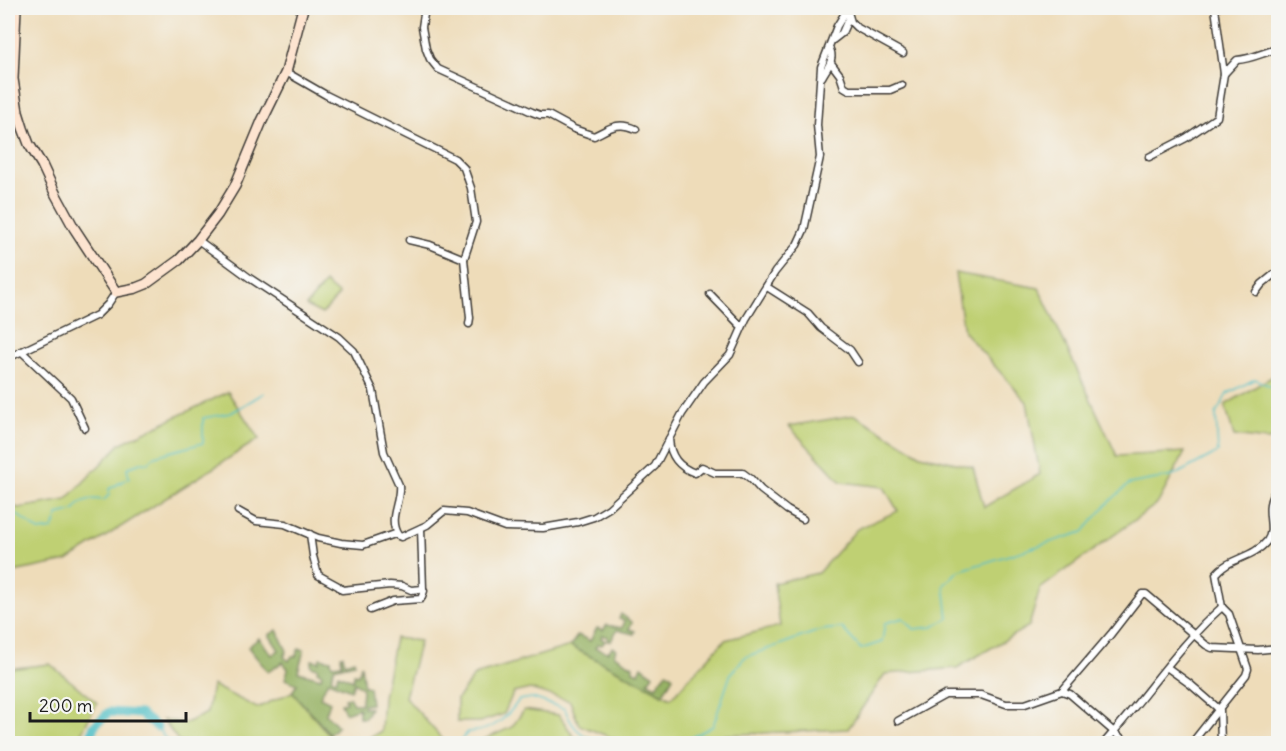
<svg xmlns="http://www.w3.org/2000/svg" width="1286" height="751" font-family="Delius,sans-serif">
  <rect width="100%" height="100%" fill="#f6f6f2"/>
  <filter id="ink" filterUnits="userSpaceOnUse"><feTurbulence type="fractalNoise" baseFrequency=".0167" numOctaves="2"/><feDisplacementMap in="SourceGraphic" scale="12" xChannelSelector="R" yChannelSelector="G"/><feConvolveMatrix kernelMatrix="1 2 1 2 8 2 1 2 1" color-interpolation-filters="sRGB"/></filter>
  <filter id="wash" filterUnits="userSpaceOnUse"><feTurbulence type="fractalNoise" baseFrequency=".008" numOctaves="4" result="noise"/><feDisplacementMap in="SourceGraphic" scale="24" xChannelSelector="R" yChannelSelector="G"/><feGaussianBlur stdDeviation="1.35" result="paint"/><feColorMatrix in="noise" values="0 0 0 0 0 0 0 0 0 0 0 0 0 0 0 0 0 1.4 0 .05"/><feComposite in="paint" operator="in"/></filter>
  <g filter="url(#wash)">
    <rect width="100%" height="100%" fill="#eedcb9"/>
    <g fill="#bfd073" stroke="#6e7648" stroke-width="1.5">
      <polygon points="955,273 1039,288 1117,456 1185,452 1158,503 1040,589 1029,626 957,668 885,674 848,729 720,735 701,743 625,743 579,725 570,701 530,689 513,693 504,714 480,722 457,722 457,699 475,675 570,646 671,698 725,640 780,626 774,583 818,573 857,529 898,511 884,487 841,482 789,426 855,415 921,455 973,467 984,507 1040,474 1027,402 964,332"/>
      <polygon points="325,283 339,295 322,314 306,306"/>
      <polygon points="1278,373 1278,438 1267,440 1234,436 1225,405"/>
      <polygon points="228,392 259,439 67,561 9,573 8,576 8,504 18,508 66,500 121,443"/>
      <polygon points="395,638 420,641 405,697 446,743 360,743 381,731 383,697"/>
      <polygon points="50,664 97,703 76,743 8,743 8,669"/>
      <polygon points="212,685 257,708 292,692 336,743 180,743 163,720 186,723 207,713"/>
      <polygon points="524,710 559,715 574,737 587,743 476,743 512,727"/>
    </g>
    <g fill="#97b265" stroke="#5a6740" stroke-width="1.5">
      <polygon points="621,614 632,622 629,629 635,631 634,634 617,630 611,641 607,641 608,637 602,635 601,638 605,641 602,645 598,644 595,648 608,652 612,647 616,648 614,655 633,666 633,671 639,673 642,666 653,675 648,682 656,686 667,672 673,677 663,694 570,646 578,635 590,641 597,628 603,630 607,625 622,628 625,621 619,619"/>
      <polygon points="277,630 287,651 284,657 289,661 292,656 296,656 299,648 304,650 298,672 321,678 322,674 317,671 318,668 311,666 312,660 319,662 320,658 331,660 332,665 342,664 341,656 343,655 345,663 354,660 355,663 334,668 331,678 336,680 338,674 353,680 354,674 358,675 361,665 364,686 369,687 371,704 364,705 363,708 370,708 365,718 359,718 359,708 345,713 341,703 346,702 345,698 349,697 353,704 361,704 362,688 354,682 351,690 328,681 320,697 330,702 326,714 338,726 330,734 292,692 297,684 285,679 288,669 283,662 268,672 248,647 259,638 272,655 279,650 269,635"/>
    </g>
    <g fill="none" stroke-linecap="round" stroke-linejoin="round">
      <g stroke="#51bfc6" stroke-width="1.5">
        <path d="M 8,513 L 15,513 L 39,531 L 53,529 L 58,515 L 74,511 C 81,499 91,498 104,500 L 109,495 L 109,489 L 129,478 L 127,468 L 143,462 L 148,463 L 155,456 L 203,443 L 203,418 L 231,413 L 264,393"/>
        <polyline points="157,727 169,744"/>
        <path d="M 458,744 L 468,732 C 493,731 506,719 519,700 L 532,698 L 565,709 C 573,732 585,738 608,744"/>
        <polyline points="679,744 713,726 731,673 745,657 821,630 842,628 861,649 882,642 885,623 903,618 914,629 933,627 948,618 944,585 958,571 1083,532 1107,504 1129,484 1173,476 1218,452 1216,414 1227,394 1255,379 1278,390"/>
      </g>
      <polyline stroke="#51bfc6" stroke-width="9" points="88,744 94,726 109,712 140,714 157,727"/>
    </g>
  </g>
  <g filter="url(#ink)">
    <g fill="none" stroke-linecap="round" stroke-linejoin="round">
      <defs>
        <g id="minor">
          <path d="M 425,8 L 422,27 L 426,49 L 430,59 L 438,69 L 532,112 L 540,115 L 548,115 L 574,129 L 594,136 C 610,128 618,121 636,129"/>
          <polyline points="847,9 851,22 856,27 903,53"/>
          <polyline points="833,40 842,33 849,17"/>
          <polyline points="831,63 840,75 844,87 849,90 890,90 902,85"/>
          <polyline points="286,72 326,95 455,159 464,168 471,188 476,222 464,259 470,318 469,324"/>
          <path d="M 1224,74 L 1237,60 C 1253,59 1263,52 1278,49"/>
          <path d="M 822,77 C 827,68 836,58 829,48"/>
          <polyline points="1149,157 1186,138 1217,117 1224,74 1215,8"/>
          <path d="M 198,240 L 251,279 L 339,337 L 354,351 L 373,390 L 384,452 L 399,485 C 401,503 387,518 398,535"/>
          <polyline points="409,240 430,245 464,259"/>
          <polyline points="767,287 808,313 821,328 850,350 858,362"/>
          <polyline points="1256,292 1262,284 1278,271"/>
          <polyline points="710,294 742,327"/>
          <polyline points="21,351 71,398 85,428"/>
          <polyline points="8,358 97,315 108,304 116,292"/>
          <path d="M 669,439 C 670,457 679,467 695,473 L 702,467 L 715,473 L 743,473 L 751,479 L 761,490 L 787,510 L 803,519"/>
          <polyline points="238,511 256,521 285,524 318,538 341,543 363,545 394,534 401,537 427,525 444,511 467,513 505,527 543,528 578,522 594,517 609,508 655,466 682,414 704,382 730,355 746,319 775,272 797,245 804,230 820,157 817,125 821,67 837,26 848,8"/>
          <polyline points="421,528 423,589"/>
          <polyline points="310,534 313,556 318,575 338,586 342,590 390,585 402,586 411,590 423,589 424,591 421,599 393,601 370,610"/>
          <polyline points="1168,668 1190,684 1220,710 1221,744"/>
          <polyline points="1062,691 1070,694 1128,744"/>
          <polyline points="898,721 945,695 981,695 1006,704 1025,704 1062,691 1111,634 1142,594 1146,594 1206,645 1212,648 1258,650 1278,648"/>
          <path d="M 1103,744 C 1144,699 1177,647 1222,607 L 1216,574 C 1228,558 1254,558 1267,541 C 1278,526 1260,508 1278,488"/>
          <polyline points="1191,744 1246,675 1248,669 1229,614 1222,607"/>
          <polyline points="1277,744 1278,742"/>
        </g>
        <polyline id="secondary" points="16,8 13,79 18,112 23,128 29,144 42,165 56,195 74,228 116,292 136,288 146,284 179,260 198,240 218,214 235,186 262,121 286,72 303,8"/>
      </defs>
      <use href="#minor" stroke="#3c3934" stroke-width="9"/>
      <use href="#secondary" stroke="#3c3934" stroke-width="12"/>
      <use href="#minor" stroke="#fff" stroke-width="6"/>
      <use href="#secondary" stroke="#fde4d0" stroke-width="9"/>
    </g>
  </g>
  <rect width="1286" height="751" fill="none" stroke="#f6f6f2" stroke-width="30"/>
  <path d="M30 712v9h156v-9" fill="none" stroke="#1c1c1c" stroke-width="3"/>
  <text x="39" y="712" font-size="18" fill="#1c1c1c" stroke="#f6f6f2" stroke-width="4.5" paint-order="stroke">200 m</text>
</svg>
